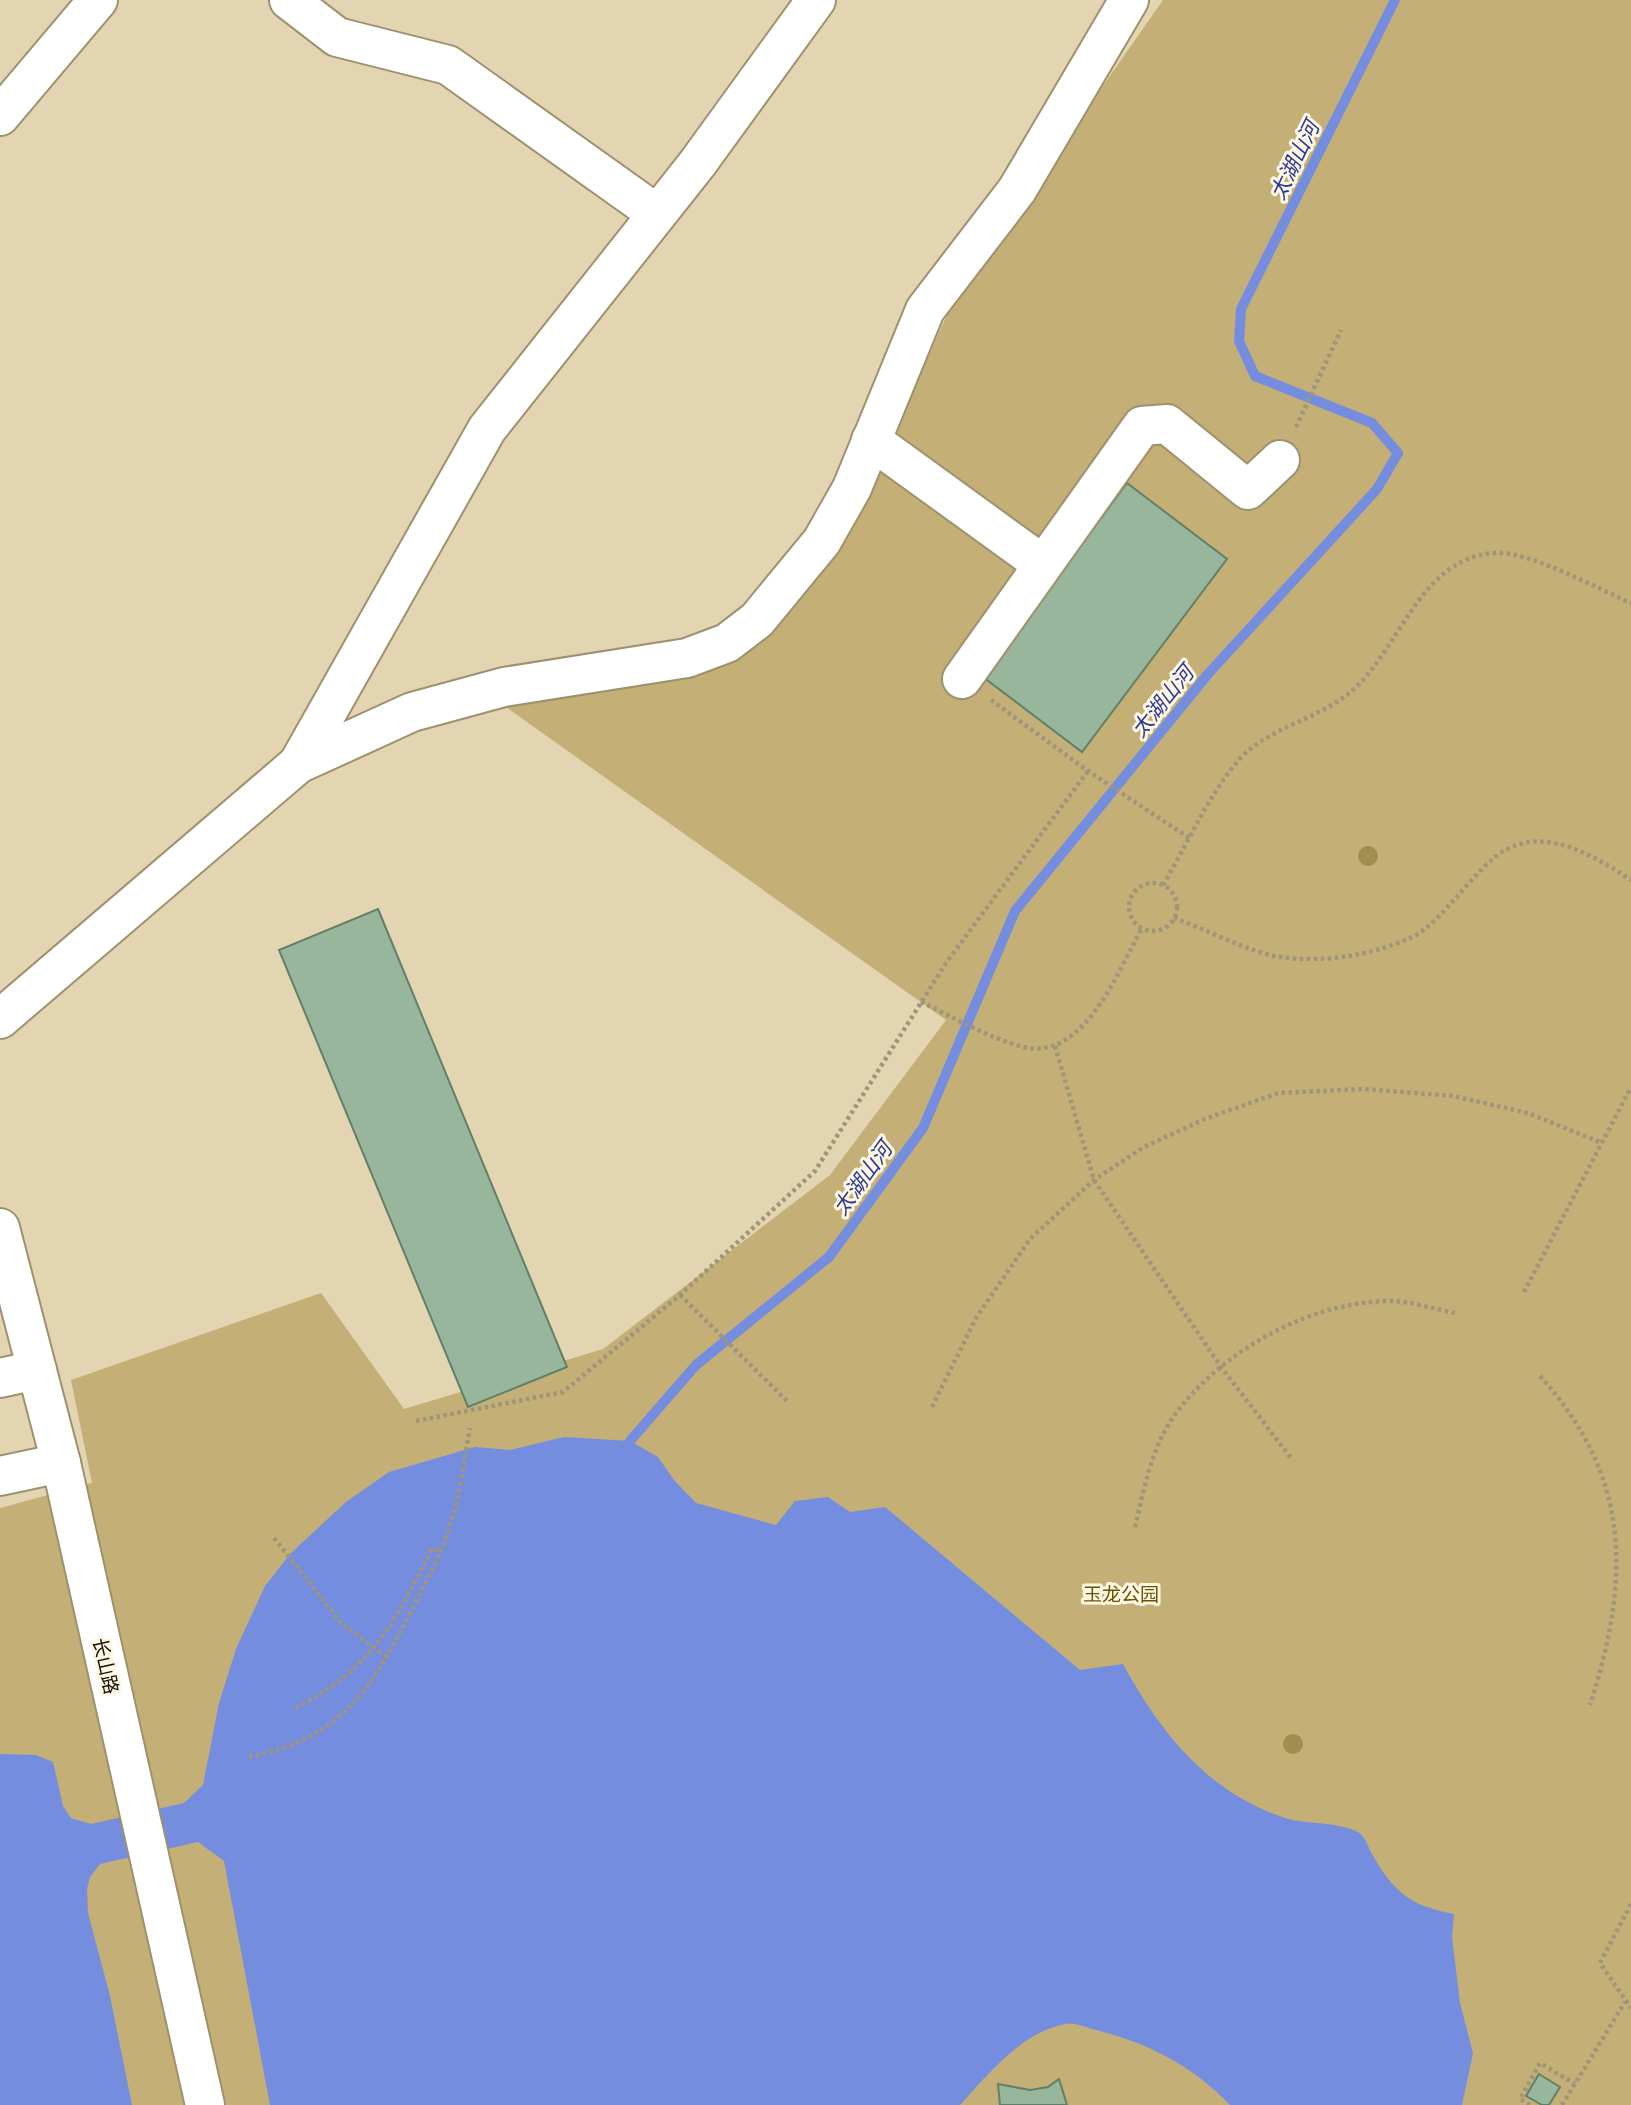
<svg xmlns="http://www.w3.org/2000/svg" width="1631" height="2105" font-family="'Noto Sans','Noto Sans SC',sans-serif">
  <rect width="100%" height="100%" fill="#e3d5b1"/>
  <polygon fill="#c4af76" points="1163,0 1631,0 1631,2105 0,2105 0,1508 92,1483 71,1380 321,1293 404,1409 603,1349 830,1175 946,1020 496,700 693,668 842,538 956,296"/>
  <path fill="#758ddf" d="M 564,1437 L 630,1441 L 658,1457 L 674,1480 L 696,1503 L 776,1525 L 795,1501 L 828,1497 L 850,1512 L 885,1507 L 1080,1670 L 1123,1664 C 1160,1732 1208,1793 1285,1818 C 1308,1825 1335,1821 1358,1832 C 1365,1836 1368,1847 1372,1854 C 1394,1893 1411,1906 1454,1914 L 1452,1937 L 1460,2003 L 1473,2053 L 1462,2105 L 1230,2105 C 1193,2066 1148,2043 1096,2030 C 1087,2028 1074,2022 1065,2024 C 1022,2032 988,2074 960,2105 L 270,2105 L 224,1861 L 198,1842 L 100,1864 L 90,1877 L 87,1889 L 88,1913 L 110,1996 L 132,2105 L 0,2105 L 0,1754 L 36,1755 L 53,1762 L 63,1806 L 71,1818 L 91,1824 L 184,1803 L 203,1785 L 219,1703 L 236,1649 L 265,1586 L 291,1553 L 346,1502 L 389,1472 L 475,1447 L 510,1450 Z"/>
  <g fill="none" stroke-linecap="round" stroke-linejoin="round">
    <polyline stroke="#758ddf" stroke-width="10" points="630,1441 696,1365 829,1257 923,1128 1015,911 1208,674 1377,489 1398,453 1372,423 1255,376 1239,341 1241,309 1395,0"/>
  </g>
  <g fill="#97b69c" stroke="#618067" stroke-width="2">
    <polygon points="1127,483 1227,559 1082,752 983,677"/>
    <polygon points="378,909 567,1367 468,1407 279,950"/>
    <polygon points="1539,2074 1560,2087 1549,2105 1542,2105 1526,2096"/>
    <polygon points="1059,2079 1067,2105 1000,2105 998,2084 1030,2090 1048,2087"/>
  </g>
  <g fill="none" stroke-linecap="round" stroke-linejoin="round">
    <defs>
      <g id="minor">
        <polyline points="289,0 337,37 448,65 657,214"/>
        <polyline points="0,116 98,0"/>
        <polyline points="871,440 1042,564"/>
        <polyline points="962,679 1142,426 1167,424 1248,490 1280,460"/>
        <polyline points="298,764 487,429 697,164 816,0"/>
        <polyline points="0,1019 298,764 412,712 504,687 687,658 727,643 757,620 822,541 852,488 925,310 1017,190 1129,0"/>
        <polyline points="0,1228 61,1463 205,2105"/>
        <polyline points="0,1378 37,1370"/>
        <polyline points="0,1476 61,1463"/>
      </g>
    </defs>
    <use href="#minor" stroke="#9e916e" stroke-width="42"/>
    <g stroke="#a09579" stroke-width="4.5" stroke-dasharray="3.5 3.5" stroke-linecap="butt">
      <polyline points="1296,427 1341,330"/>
      <polyline points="991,700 1088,771 1191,839"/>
      <circle cx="1153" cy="907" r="24"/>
      <path d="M 1163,885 C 1187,845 1207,798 1237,762 C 1268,725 1323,720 1357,686 C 1402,642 1421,561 1492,553 C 1526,549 1598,589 1631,603"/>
      <path d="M 1174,918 C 1205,929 1243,949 1274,956 C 1317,964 1371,956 1410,938 C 1427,931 1442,913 1454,900 C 1467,886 1480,869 1495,857 C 1539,822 1591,854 1631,880"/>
      <path d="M 921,1002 C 953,1017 987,1037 1020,1046 C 1083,1065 1118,971 1142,928"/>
      <polyline points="1055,1046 1094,1180 1221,1367 1291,1458"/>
      <polyline points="1524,1292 1631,1087"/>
      <polyline points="680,1295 787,1401"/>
      <path d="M 1540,1376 C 1631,1477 1631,1577 1590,1705"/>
      <polyline points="932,1407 976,1318 1030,1239 1094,1180 1144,1147 1205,1119 1278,1093 1364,1089 1453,1096 1528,1113 1602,1143"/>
      <polyline points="416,1421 563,1392 680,1295 815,1171 946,963 1088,771"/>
      <path d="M 1135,1527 C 1144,1489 1152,1445 1176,1413 C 1224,1350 1308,1303 1387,1301 C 1408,1300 1433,1309 1455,1313"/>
      <polyline points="274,1538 342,1624 388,1658"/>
      <path d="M 296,1708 C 373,1667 395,1623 432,1548 L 440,1552"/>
      <path d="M 249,1757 C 339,1739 371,1691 409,1615 C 424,1585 442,1554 451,1522 C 461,1492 464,1459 470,1428"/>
      <polyline points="1631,1904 1600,1963 1631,2008"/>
      <polyline points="1530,2105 1520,2099 1540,2063 1575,2084"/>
      <polyline points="1562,2105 1625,2002"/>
    </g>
    <use href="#minor" stroke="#fff" stroke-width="38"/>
  </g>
  <g fill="#a08e50">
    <circle cx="1368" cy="856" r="10"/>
    <circle cx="1293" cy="1744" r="10"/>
  </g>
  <g text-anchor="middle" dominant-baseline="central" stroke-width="6" stroke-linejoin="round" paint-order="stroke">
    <g font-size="19" fill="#6a5300" stroke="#fef7e4">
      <text x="1121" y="1594">玉龙公园</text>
    </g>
    <g font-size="19" fill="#120e03" stroke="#fef7e4">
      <text transform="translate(106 1666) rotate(77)">长山路</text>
    </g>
    <g font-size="21" font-style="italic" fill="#283897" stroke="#fef7e4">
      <text transform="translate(1294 160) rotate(-64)">太湖山河</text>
      <text transform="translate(1162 701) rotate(-51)">太湖山河</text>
      <text transform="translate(862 1178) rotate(-54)">太湖山河</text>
    </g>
  </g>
</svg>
